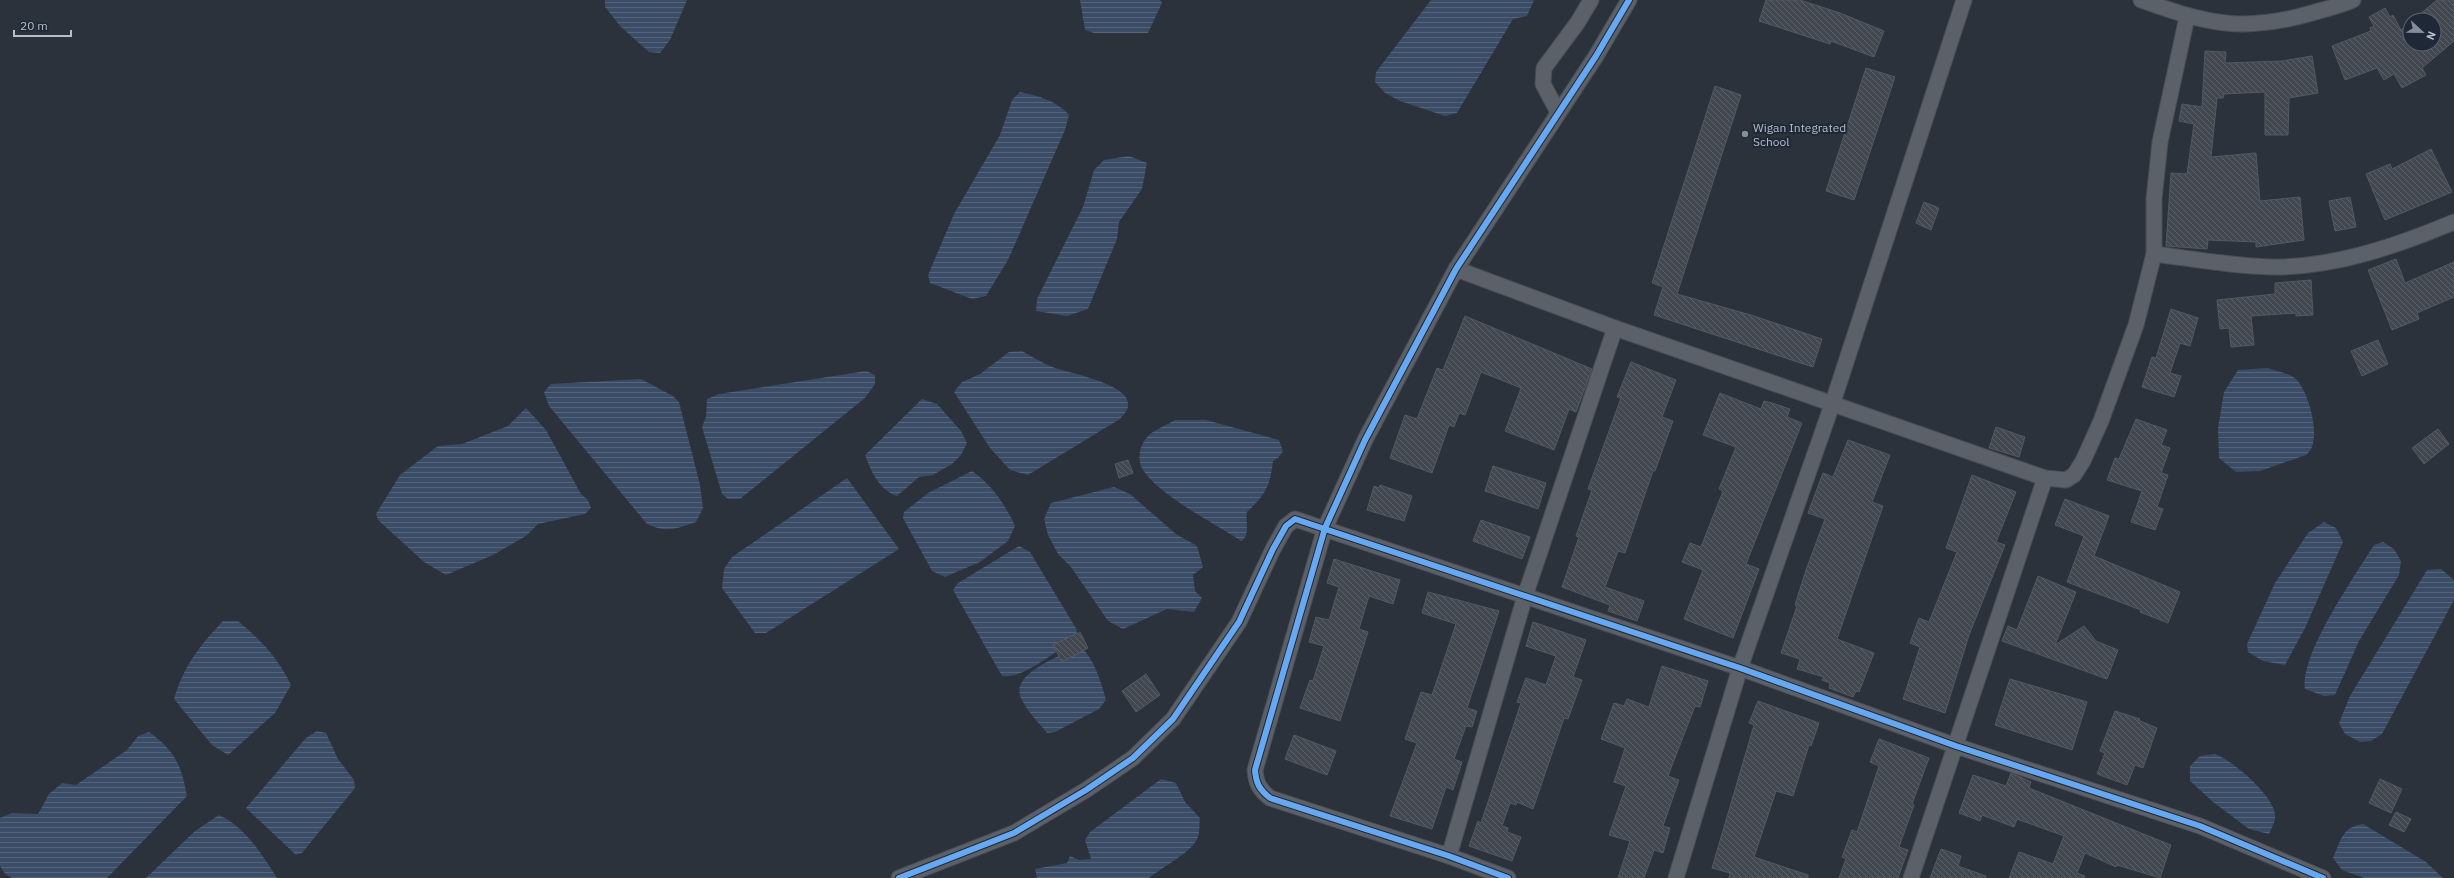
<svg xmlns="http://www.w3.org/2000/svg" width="2454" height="878" font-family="'IBM Plex Sans',sans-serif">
  <defs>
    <pattern id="water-rules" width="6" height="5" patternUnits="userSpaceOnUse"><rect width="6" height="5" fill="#3a4c66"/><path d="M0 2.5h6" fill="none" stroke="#54647b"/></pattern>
    <pattern id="building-back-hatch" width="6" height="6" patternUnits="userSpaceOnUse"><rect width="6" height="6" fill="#434850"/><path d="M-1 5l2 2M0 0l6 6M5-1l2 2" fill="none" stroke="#5c6168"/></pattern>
  </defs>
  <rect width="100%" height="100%" fill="#2b323b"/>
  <g fill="url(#water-rules)">
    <polygon points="605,0 687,0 670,40 660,53 649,52 621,27 605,7"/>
    <polygon points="1080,0 1160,0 1162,3 1148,33 1094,33 1085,30"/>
    <polygon points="1431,0 1534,0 1527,16 1513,19 1457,113 1445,116 1400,101 1385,93 1375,82 1376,72"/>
    <path d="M 1020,92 C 1038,96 1056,100 1069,115 L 1065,130 L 1008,260 L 986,296 L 972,299 L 930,283 L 928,275 L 954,214 L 1000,135 L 1012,100 Z"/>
    <polygon points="1129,156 1147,163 1142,189 1119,222 1117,239 1088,309 1067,316 1036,311 1037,299 1083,207 1094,170 1104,160"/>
    <path d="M 1022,351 C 1033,357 1044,364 1055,368 C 1071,373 1127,384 1128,403 C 1129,410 1124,414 1120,419 L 1028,475 L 1010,470 L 990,448 L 954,392 L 962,382 L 980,374 L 1009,352 Z"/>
    <path d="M 2268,368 C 2276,371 2292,374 2297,380 C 2310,395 2323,443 2306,455 L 2260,471 L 2236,472 L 2219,458 L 2218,428 L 2224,392 L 2238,370 Z"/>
    <polygon points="866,371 875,375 875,384 865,398 740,499 728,499 722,494 702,427 706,417 707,399 719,394"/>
    <path d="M 641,379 L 673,396 L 679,402 L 700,485 L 703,508 L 696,522 C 676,529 666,533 647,524 L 549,406 L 544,392 L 551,384 Z"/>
    <path d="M 922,399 L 937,404 L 961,431 L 967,443 L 961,455 L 952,464 L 933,475 L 919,477 L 897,496 C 879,490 871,471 865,455 Z"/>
    <polygon points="526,408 546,430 581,494 588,500 591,508 585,514 538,524 526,536 493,555 446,575 424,562 378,520 376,514 400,475 438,446 462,444 508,426"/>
    <path d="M 1175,420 L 1206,420 L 1279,440 L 1283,451 L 1278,458 L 1273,461 C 1270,486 1266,494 1247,512 C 1245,521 1251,535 1241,541 C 1213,522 1161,497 1143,470 C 1136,460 1140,444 1148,436 C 1155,429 1167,425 1175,420 Z"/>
    <path d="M 972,471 C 992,485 1005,504 1015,526 L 1008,541 L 980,562 L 945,577 L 932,571 L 903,518 L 904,512 L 928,493 Z"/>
    <polygon points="847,478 899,549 766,633 755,633 722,588 724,569 732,557"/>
    <polygon points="1114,487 1130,494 1176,534 1197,546 1203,567 1193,575 1195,591 1202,598 1194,612 1167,609 1123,629 1108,621 1071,567 1058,554 1048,535 1044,519 1051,503"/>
    <polygon points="2324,522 2336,528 2343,542 2305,628 2285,665 2263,661 2248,652 2247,644 2275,583 2308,533"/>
    <path d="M 2383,542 L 2394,549 L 2401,561 L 2399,575 L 2359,641 L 2335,695 L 2324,696 L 2305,689 C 2300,654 2354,577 2374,545 Z"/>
    <path d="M 1019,546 L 1030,552 L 1077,630 L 1076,637 C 1057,650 1025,679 1002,676 L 953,590 L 958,583 Z"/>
    <polygon points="2441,569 2454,580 2454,600 2382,734 2371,741 2360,742 2345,734 2339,723 2350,696 2427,570"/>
    <path d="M 223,621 L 238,621 C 261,640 278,658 291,685 L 275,713 L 228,755 L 212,745 L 174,699 C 183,667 200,645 223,621 Z"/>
    <path d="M 1081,647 C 1095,660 1101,682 1106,700 L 1099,709 L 1055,732 L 1047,733 C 1038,722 1027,711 1021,698 C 1009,673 1064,654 1081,647 Z"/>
    <polygon points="317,731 326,733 338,759 354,780 355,788 302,853 296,855 246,808 306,738"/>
    <path d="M 149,732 C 175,751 181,764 187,796 L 107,878 L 12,878 L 5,874 L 0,866 L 0,818 L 12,813 L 38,814 L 49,794 L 62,783 L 76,785 L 127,750 L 138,736 Z"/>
    <path d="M 2215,754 C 2232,760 2279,799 2275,819 C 2274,824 2271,829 2269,834 L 2249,829 L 2213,802 L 2190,781 L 2190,766 L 2200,756 Z"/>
    <path d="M 1161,779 L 1176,783 L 1185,802 L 1200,818 C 1199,824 1200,832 1198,837 C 1193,852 1162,867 1149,878 L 1037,878 L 1035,869 L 1067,863 L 1070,856 L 1079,860 L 1091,859 L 1085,840 L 1090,832 Z"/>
    <path d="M 219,815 C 245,827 262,854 277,878 L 146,878 L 195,831 Z"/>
    <path d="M 2363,824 L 2426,862 L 2443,878 L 2364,878 L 2342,870 L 2333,858 C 2341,840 2342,827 2363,824 Z"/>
  </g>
  <g fill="url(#building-back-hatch)" stroke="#535962">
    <polygon points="1766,0 1800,0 1840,13 1884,31 1874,57 1831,41 1830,44 1759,21"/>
    <polygon points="2437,0 2454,0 2454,41 2422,68 2426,75 2402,88 2394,74 2384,80 2377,68 2345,80 2332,46 2371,31 2370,28 2374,26 2369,17 2385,8 2390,17 2393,15 2401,30 2410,23 2410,44 2434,44 2434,20 2413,20"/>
    <polygon points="2205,51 2226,52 2225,63 2282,61 2312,56 2318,93 2289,98 2288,135 2265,135 2265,92 2224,94 2223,98 2217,98 2211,157 2256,153 2260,201 2300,197 2304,240 2256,247 2256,242 2208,240 2207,249 2166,246 2171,173 2187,174 2194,124 2179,121 2182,104 2202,107"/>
    <polygon points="1866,68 1895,77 1854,200 1826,191"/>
    <polygon points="1715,86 1741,95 1677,294 1754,316 1822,339 1813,367 1654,315 1663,287 1652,283"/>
    <polygon points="2431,149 2452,192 2385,220 2366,174 2390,164 2392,169"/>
    <polygon points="2350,197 2356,227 2335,231 2329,201"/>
    <polygon points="1924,202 1939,208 1931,230 1916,223"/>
    <polygon points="2396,259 2405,283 2454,262 2454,297 2417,313 2419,319 2392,330 2368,270"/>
    <polygon points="2311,280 2313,315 2296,316 2296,313 2251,316 2254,345 2231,347 2229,328 2220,329 2217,300 2275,294 2275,283"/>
    <polygon points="2171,309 2198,318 2190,346 2180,343 2170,373 2181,376 2174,397 2142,387 2152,357 2156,358"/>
    <polygon points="1465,316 1592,369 1576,412 1569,409 1554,450 1505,431 1521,388 1481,372 1465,415 1459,413 1454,427 1449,425 1432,473 1390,458 1405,415 1417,419 1437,368 1443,370"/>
    <polygon points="2378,340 2388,364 2362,376 2351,351"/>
    <polygon points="1631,362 1676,380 1662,417 1673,421 1655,471 1653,471 1625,553 1618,551 1605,587 1644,601 1637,621 1608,611 1610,605 1562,587 1579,537 1576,536 1592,490 1588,489 1621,398 1617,397"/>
    <polygon points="1720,393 1761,409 1764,401 1772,403 1790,409 1787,417 1802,423 1746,564 1759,569 1733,638 1684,619 1703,570 1682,562 1690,543 1701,547 1723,491 1719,489 1736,447 1703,435"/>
    <polygon points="2136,419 2167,430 2161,445 2170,448 2161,473 2168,475 2157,507 2163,509 2155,530 2131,522 2142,491 2107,480 2115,458 2119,459"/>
    <polygon points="1996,427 2025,437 2019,457 1989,448"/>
    <polygon points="2438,429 2449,444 2424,464 2412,448"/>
    <polygon points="1848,440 1890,455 1872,502 1883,506 1837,639 1874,653 1859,692 1856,691 1853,697 1829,688 1830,683 1822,680 1824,677 1797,669 1800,659 1781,653 1797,606 1795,605 1806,570 1825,519 1808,513 1823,473 1833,477"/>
    <polygon points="1128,460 1133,473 1119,478 1115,464"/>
    <polygon points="1493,466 1546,483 1538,509 1485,491"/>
    <polygon points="1972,475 2016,492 1996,542 2005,545 1969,635 1945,713 1903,699 1920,647 1910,643 1919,618 1929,622 1957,552 1946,548"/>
    <polygon points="1380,485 1412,496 1404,521 1367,510 1374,486 1379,488"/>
    <polygon points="2065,499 2109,516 2094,556 2180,592 2168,623 2140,612 2141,610 2067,582 2084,536 2055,525"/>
    <polygon points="1481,520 1530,537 1522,559 1473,541"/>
    <polygon points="1334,559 1400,580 1393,604 1369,596 1359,629 1368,632 1340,721 1300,708 1310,680 1313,681 1324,646 1309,642 1316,617 1329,620 1339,587 1327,583"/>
    <polygon points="2038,576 2076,592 2055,645 2084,626 2096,641 2118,650 2107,679 2002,641 2008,626 2017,630"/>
    <polygon points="1428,592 1499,611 1467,708 1477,711 1472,727 1466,726 1454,759 1462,762 1453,790 1446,787 1432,829 1390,816 1417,743 1405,739 1421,692 1432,695 1456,624 1422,613"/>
    <polygon points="1533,622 1586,640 1573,677 1582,680 1568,719 1564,718 1533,809 1517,802 1516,805 1510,803 1502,826 1508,828 1507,832 1521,837 1512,861 1469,846 1478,821 1481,823 1521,703 1517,702 1526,678 1546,685 1556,656 1526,646"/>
    <polygon points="1080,632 1088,648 1062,662 1053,645"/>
    <polygon points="1662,666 1708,681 1700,707 1695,706 1668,776 1679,780 1663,826 1670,828 1663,853 1654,850 1644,878 1618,878 1630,841 1609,835 1626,786 1614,782 1625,748 1601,739 1614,703 1624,706 1627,699 1649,707"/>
    <polygon points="1146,674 1160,695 1136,712 1122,691"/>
    <polygon points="2010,679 2087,702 2072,750 1995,725"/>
    <polygon points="1758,701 1819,723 1811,746 1809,745 1793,796 1776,791 1754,857 1808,875 1808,878 1729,878 1730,873 1712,868 1754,725 1749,723"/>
    <polygon points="2115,711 2140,719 2138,720 2157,728 2143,768 2135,765 2127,785 2097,774 2105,753 2100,751"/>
    <polygon points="1294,735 1336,751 1327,775 1285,759"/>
    <polygon points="1879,739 1929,758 1912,804 1914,805 1899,847 1908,850 1898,878 1839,878 1846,859 1842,857 1852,830 1857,832 1879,766 1870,762"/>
    <polygon points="2011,773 2031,782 2029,788 2171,845 2160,878 2117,865 2116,867 2085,853 2077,873 2085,876 2084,878 2009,878 2019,852 2053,864 2064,836 2017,819 2014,827 1982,815 1980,821 1959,813 1973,775 2006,786"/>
    <polygon points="2380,779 2402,789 2391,813 2369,803"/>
    <polygon points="2396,812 2411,819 2404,832 2389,825"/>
    <polygon points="1941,849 1961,856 1958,866 1986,876 1986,878 1930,878"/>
  </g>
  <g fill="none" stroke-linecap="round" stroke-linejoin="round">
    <defs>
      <g id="street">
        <path d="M 2141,0 C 2208,24 2242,33 2312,13 C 2325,9 2340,6 2353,0"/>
        <polyline points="1558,112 1543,84 1544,68 1578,22 1591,0"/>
        <path d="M 2154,254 C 2195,259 2237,267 2278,267 C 2339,266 2399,245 2454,222"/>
        <polyline points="1456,269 1615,328 2045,478 2066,480 2074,475 2083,461 2101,421 2136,325 2154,254 2154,199 2160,142 2187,17"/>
        <polyline points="1449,856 1525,596 1615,328"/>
        <polyline points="899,878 1014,833 1086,790 1133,758 1173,719 1239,622 1273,549 1286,526 1295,519 1740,668 1956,746 2200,826 2323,878"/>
        <path d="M 1508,878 L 1449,856 L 1270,798 C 1260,790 1256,784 1255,770 L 1325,528 L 1365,440 L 1456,269 L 1596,56 L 1629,0"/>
        <polyline points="1676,878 1740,668 1833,402 1964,0"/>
        <polyline points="1911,878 2045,478"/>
      </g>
    </defs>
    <use href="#street" stroke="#494e55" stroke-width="17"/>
    <use href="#street" stroke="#5c6068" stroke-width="15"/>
    <defs>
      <g id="cycleway">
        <polyline points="899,878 1014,833 1086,790 1133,758 1173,719 1239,622 1273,549 1286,526 1295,519 1740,668 1956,746 2200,826 2323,878"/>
        <path d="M 1508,878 L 1449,856 L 1270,798 C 1260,790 1256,784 1255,770 L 1325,528 L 1365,440 L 1456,269 L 1596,56 L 1629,0"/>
      </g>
    </defs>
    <use href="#cycleway" stroke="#1e2836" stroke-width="8"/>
    <use href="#cycleway" stroke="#66a8f1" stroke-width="6"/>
  </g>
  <circle fill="#858d99" stroke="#1e2836" stroke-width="1.5" cx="1745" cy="134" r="4"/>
  <g text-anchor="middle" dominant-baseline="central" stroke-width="4" stroke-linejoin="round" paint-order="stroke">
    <g font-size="12" fill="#b6becb" stroke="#1e2836" text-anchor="start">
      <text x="1753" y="127">Wigan Integrated<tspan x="1753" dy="14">School</tspan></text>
    </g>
  </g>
  <g transform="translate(2422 32) rotate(112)"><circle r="19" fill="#1e2836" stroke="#5b6472"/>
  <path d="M0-3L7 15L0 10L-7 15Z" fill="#858d99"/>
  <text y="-6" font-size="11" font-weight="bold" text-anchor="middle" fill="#b6becb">N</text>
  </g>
  <path d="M14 30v6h57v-6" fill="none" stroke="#b6becb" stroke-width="2"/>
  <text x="20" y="30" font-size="12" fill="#b6becb" stroke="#1e2836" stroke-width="3" paint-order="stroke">20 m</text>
</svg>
